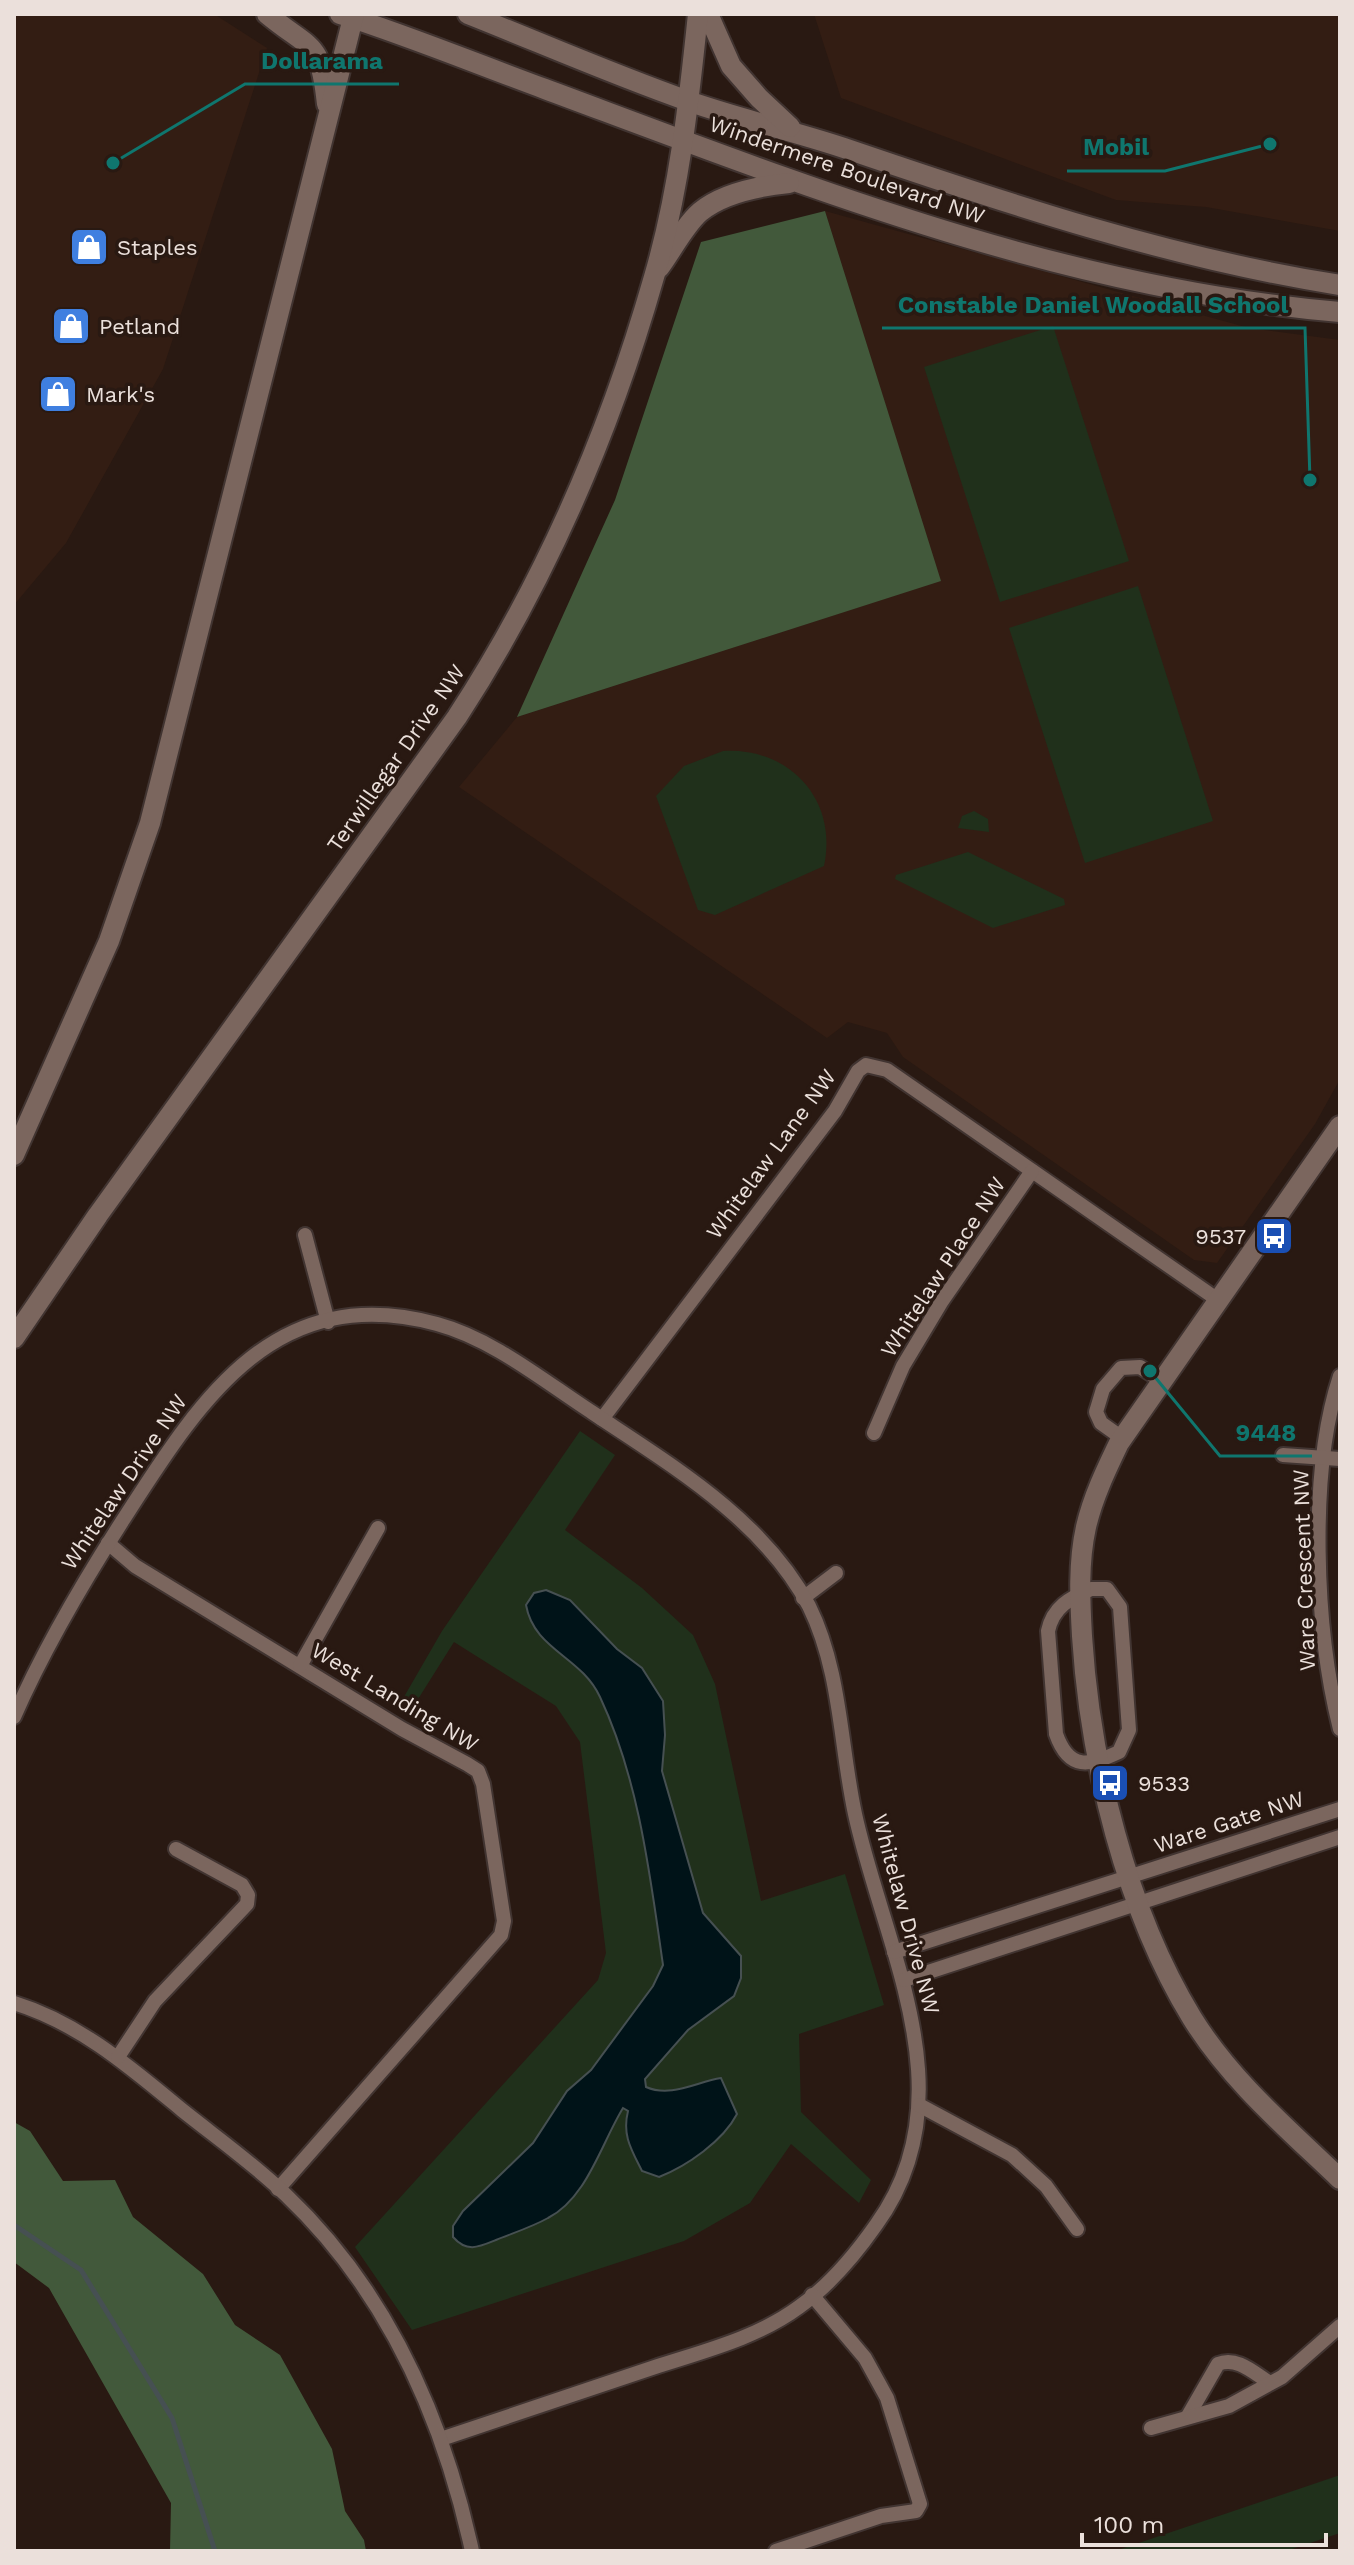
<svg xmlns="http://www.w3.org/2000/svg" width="1354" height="2565" font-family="'Work Sans',sans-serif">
  <rect width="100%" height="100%" fill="#291912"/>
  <g fill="#331d13">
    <polygon points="14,14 214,14 267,48 163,369 66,543 14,605"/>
    <polygon points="814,14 1340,14 1340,231 1206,207 1116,200 841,98"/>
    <polygon points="825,211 1249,328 1340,340 1340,1079 1315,1124 1217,1263 1194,1260 903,1057 887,1033 848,1022 827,1038 459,787 517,717 940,581"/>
  </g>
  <g fill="#20301b">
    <polygon points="1053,326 1129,561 1000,602 924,367"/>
    <polygon points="1138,586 1213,821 1085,863 1009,628"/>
    <path d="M 723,751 C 790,747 838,800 824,866 L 715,915 L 698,910 L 656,796 L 684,766 Z"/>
    <polygon points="974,811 988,819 989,832 958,828 962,816"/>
    <polygon points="968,852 1064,899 1065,905 993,928 895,879 896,875"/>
    <polygon points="580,1431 615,1455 565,1530 642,1588 693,1635 715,1684 761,1901 845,1874 884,2005 799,2034 801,2112 871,2180 859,2203 791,2144 750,2203 684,2241 412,2330 355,2247 598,1980 606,1953 580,1742 556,1706 454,1642 408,1715 397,1709 442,1631"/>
    <polygon points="1340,2475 1340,2533 1286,2551 1115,2551"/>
  </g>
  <g fill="#42593b">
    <polygon points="825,211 941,581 517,717 615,500 701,242"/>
    <polygon points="14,2122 30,2131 63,2181 115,2180 133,2217 203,2274 235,2325 280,2355 332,2449 345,2511 364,2540 366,2551 170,2551 171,2503 49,2288 14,2262"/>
  </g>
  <path fill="#001318" stroke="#465052" stroke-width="2" d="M 546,1590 L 570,1600 L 617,1649 L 642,1668 L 663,1701 L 665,1735 L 662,1771 L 703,1913 L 741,1956 L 741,1978 L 734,1996 L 688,2030 L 645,2079 L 646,2087 C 671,2098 696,2082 721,2078 L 737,2114 C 723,2141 687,2166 659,2177 L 642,2171 C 631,2149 622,2135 628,2111 L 623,2108 C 601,2144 587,2198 548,2218 C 532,2227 513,2233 496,2240 C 479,2247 467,2253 453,2237 L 453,2226 L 463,2211 L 533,2143 L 567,2091 L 591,2070 L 653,1986 L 663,1965 C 650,1875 639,1780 600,1697 C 581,1656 534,1650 526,1605 L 534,1593 Z"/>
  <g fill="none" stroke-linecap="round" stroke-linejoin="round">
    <polyline stroke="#465052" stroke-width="5" points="14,2225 81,2270 172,2418 215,2551"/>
    <defs>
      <g id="street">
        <polyline points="305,1235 328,1322"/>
        <path d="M 1340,1376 C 1308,1473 1315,1630 1340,1729"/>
        <polyline points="602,1419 835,1111 858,1071 866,1065 887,1070 1218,1300"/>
        <polyline points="874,1433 903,1366 942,1301 1032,1171"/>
        <polyline points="1122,1438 1101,1423 1096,1412 1103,1389 1121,1368 1140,1367 1162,1381"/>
        <polyline points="1283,1455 1340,1459"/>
        <polyline points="108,1543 135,1566 402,1729 467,1764 478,1771 483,1784 504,1921 501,1935 278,2189"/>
        <path d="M 1091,1589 L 1107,1589 L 1120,1607 L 1129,1730 L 1119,1752 C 1089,1766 1069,1771 1056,1734 L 1048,1631 C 1053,1607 1070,1598 1091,1589 Z"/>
        <polyline points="803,1598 836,1573"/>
        <polyline points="300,1666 378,1528"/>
        <path d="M 14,1717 C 44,1648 82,1584 123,1520 C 199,1402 273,1280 437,1324 C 493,1339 545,1382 593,1413 C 671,1465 764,1520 809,1606 C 841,1671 840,1745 855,1814 C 884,1948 970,2096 876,2225 C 855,2255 830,2285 799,2307 C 757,2338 704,2351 655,2367 C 583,2391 512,2415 441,2439"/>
        <polyline points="894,1952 1340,1809"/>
        <polyline points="904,1980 1340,1837"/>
        <path d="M 14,2003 C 79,2023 130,2067 182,2110 C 217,2138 254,2164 286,2195 C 386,2290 443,2418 472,2551"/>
        <polyline points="118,2057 155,2001 247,1904 248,1895 242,1885 176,1849"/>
        <polyline points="919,2105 1012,2155 1046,2186 1077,2229"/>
        <path d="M 1188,2416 L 1218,2364 C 1237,2356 1254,2373 1270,2383"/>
        <polyline points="1151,2428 1229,2406 1282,2377 1340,2326"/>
        <polyline points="776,2551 881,2516 916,2511 920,2504 887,2398 865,2358 812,2295"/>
      </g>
      <g id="secondary">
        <path d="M 267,14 C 313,52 320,39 327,104"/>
        <path d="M 340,14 C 409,36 477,64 545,89 C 803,185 1063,289 1340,312"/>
        <path d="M 468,14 C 541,43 614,75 688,101 C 739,119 793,131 844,148 C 1008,204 1169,258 1340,285"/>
        <polyline points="708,14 731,66 759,98 790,127"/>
        <path d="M 659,268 C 672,251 684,226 700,212 C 723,193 760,186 789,183"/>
        <path d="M 1340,1126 L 1119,1443 C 1106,1470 1093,1497 1086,1527 C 1078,1563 1080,1601 1082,1636 C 1090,1762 1126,1910 1192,2018 C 1231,2081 1288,2129 1340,2179"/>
        <polyline points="14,1155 109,941 150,823 354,14"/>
        <path d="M 14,1338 L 98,1215 L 457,717 C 545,582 610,431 654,277 C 679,192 689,101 698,14"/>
      </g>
    </defs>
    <use href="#street" stroke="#413431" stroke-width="18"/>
    <use href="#secondary" stroke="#413431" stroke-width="24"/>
    <use href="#street" stroke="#7b665e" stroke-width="14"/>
    <use href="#secondary" stroke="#7b665e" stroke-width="20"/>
  </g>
  <defs>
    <symbol id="shop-square" viewBox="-11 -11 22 22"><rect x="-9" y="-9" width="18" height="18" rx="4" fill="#3f7fe0" stroke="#291912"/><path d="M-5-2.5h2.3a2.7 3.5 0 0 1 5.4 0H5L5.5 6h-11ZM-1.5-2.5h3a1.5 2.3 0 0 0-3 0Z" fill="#fff"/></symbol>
    <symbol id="bus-square" viewBox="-11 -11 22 22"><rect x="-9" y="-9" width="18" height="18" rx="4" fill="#1a4fb4" stroke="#291912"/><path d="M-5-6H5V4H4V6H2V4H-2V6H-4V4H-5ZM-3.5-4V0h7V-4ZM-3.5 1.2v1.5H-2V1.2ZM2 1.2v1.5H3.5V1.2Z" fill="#fff"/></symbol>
  </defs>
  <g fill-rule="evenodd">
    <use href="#shop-square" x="67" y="225" width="44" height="44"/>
    <use href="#shop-square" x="49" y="304" width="44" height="44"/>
    <use href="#shop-square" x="36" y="372" width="44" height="44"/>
    <use href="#bus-square" x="1252" y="1214" width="44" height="44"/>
    <use href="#bus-square" x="1088" y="1761" width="44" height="44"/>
  </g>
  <g text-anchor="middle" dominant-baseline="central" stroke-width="7" stroke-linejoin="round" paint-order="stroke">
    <g font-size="22" fill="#ebe0db" stroke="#291912">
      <text transform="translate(847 170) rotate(19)">Windermere Boulevard NW</text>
      <text transform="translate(396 758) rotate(-55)">Terwillegar Drive NW</text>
      <text transform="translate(771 1154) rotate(-54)">Whitelaw Lane NW</text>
      <text transform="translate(943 1267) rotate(-57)">Whitelaw Place NW</text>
      <text transform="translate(124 1482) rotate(-56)">Whitelaw Drive NW</text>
      <text transform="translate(1304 1570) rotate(-92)">Ware Crescent NW</text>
      <text transform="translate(395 1697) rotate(31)">West Landing NW</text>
      <text transform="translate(1229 1822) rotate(-18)">Ware Gate NW</text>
      <text transform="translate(906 1914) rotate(75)">Whitelaw Drive NW</text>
    </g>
    <g font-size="22" fill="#ebe0db" stroke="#291912" text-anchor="start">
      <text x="117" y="247">Staples</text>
      <text x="99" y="326">Petland</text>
      <text x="86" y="394">Mark's</text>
      <text x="1246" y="1236" text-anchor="end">9537</text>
      <text x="1138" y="1783">9533</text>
    </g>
  </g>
  <path fill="none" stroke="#0f766e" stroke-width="3" d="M113 163L245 84H399M1270 144L1165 171H1067M1310 480L1305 328H882M1150 1371L1220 1456H1312"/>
  <g fill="#0f766e" stroke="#291912" stroke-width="3">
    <circle cx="113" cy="163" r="8"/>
    <circle cx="1270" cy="144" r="8"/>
    <circle cx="1310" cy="480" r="8"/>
    <circle cx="1150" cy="1371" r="8"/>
  </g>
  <g font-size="24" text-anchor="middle" font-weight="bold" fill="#0f766e" stroke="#291912" stroke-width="7" stroke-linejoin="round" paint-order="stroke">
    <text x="322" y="69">Dollarama</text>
    <text x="1116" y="155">Mobil</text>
    <text x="1093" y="313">Constable Daniel Woodall School</text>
    <text x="1266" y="1441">9448</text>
  </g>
  <rect width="1354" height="2565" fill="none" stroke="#ebe0db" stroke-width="32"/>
  <path d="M1082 2533v12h244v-12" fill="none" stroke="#ebe0db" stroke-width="4"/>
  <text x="1094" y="2533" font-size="24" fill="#ebe0db" stroke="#291912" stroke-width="6" paint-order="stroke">100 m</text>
</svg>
